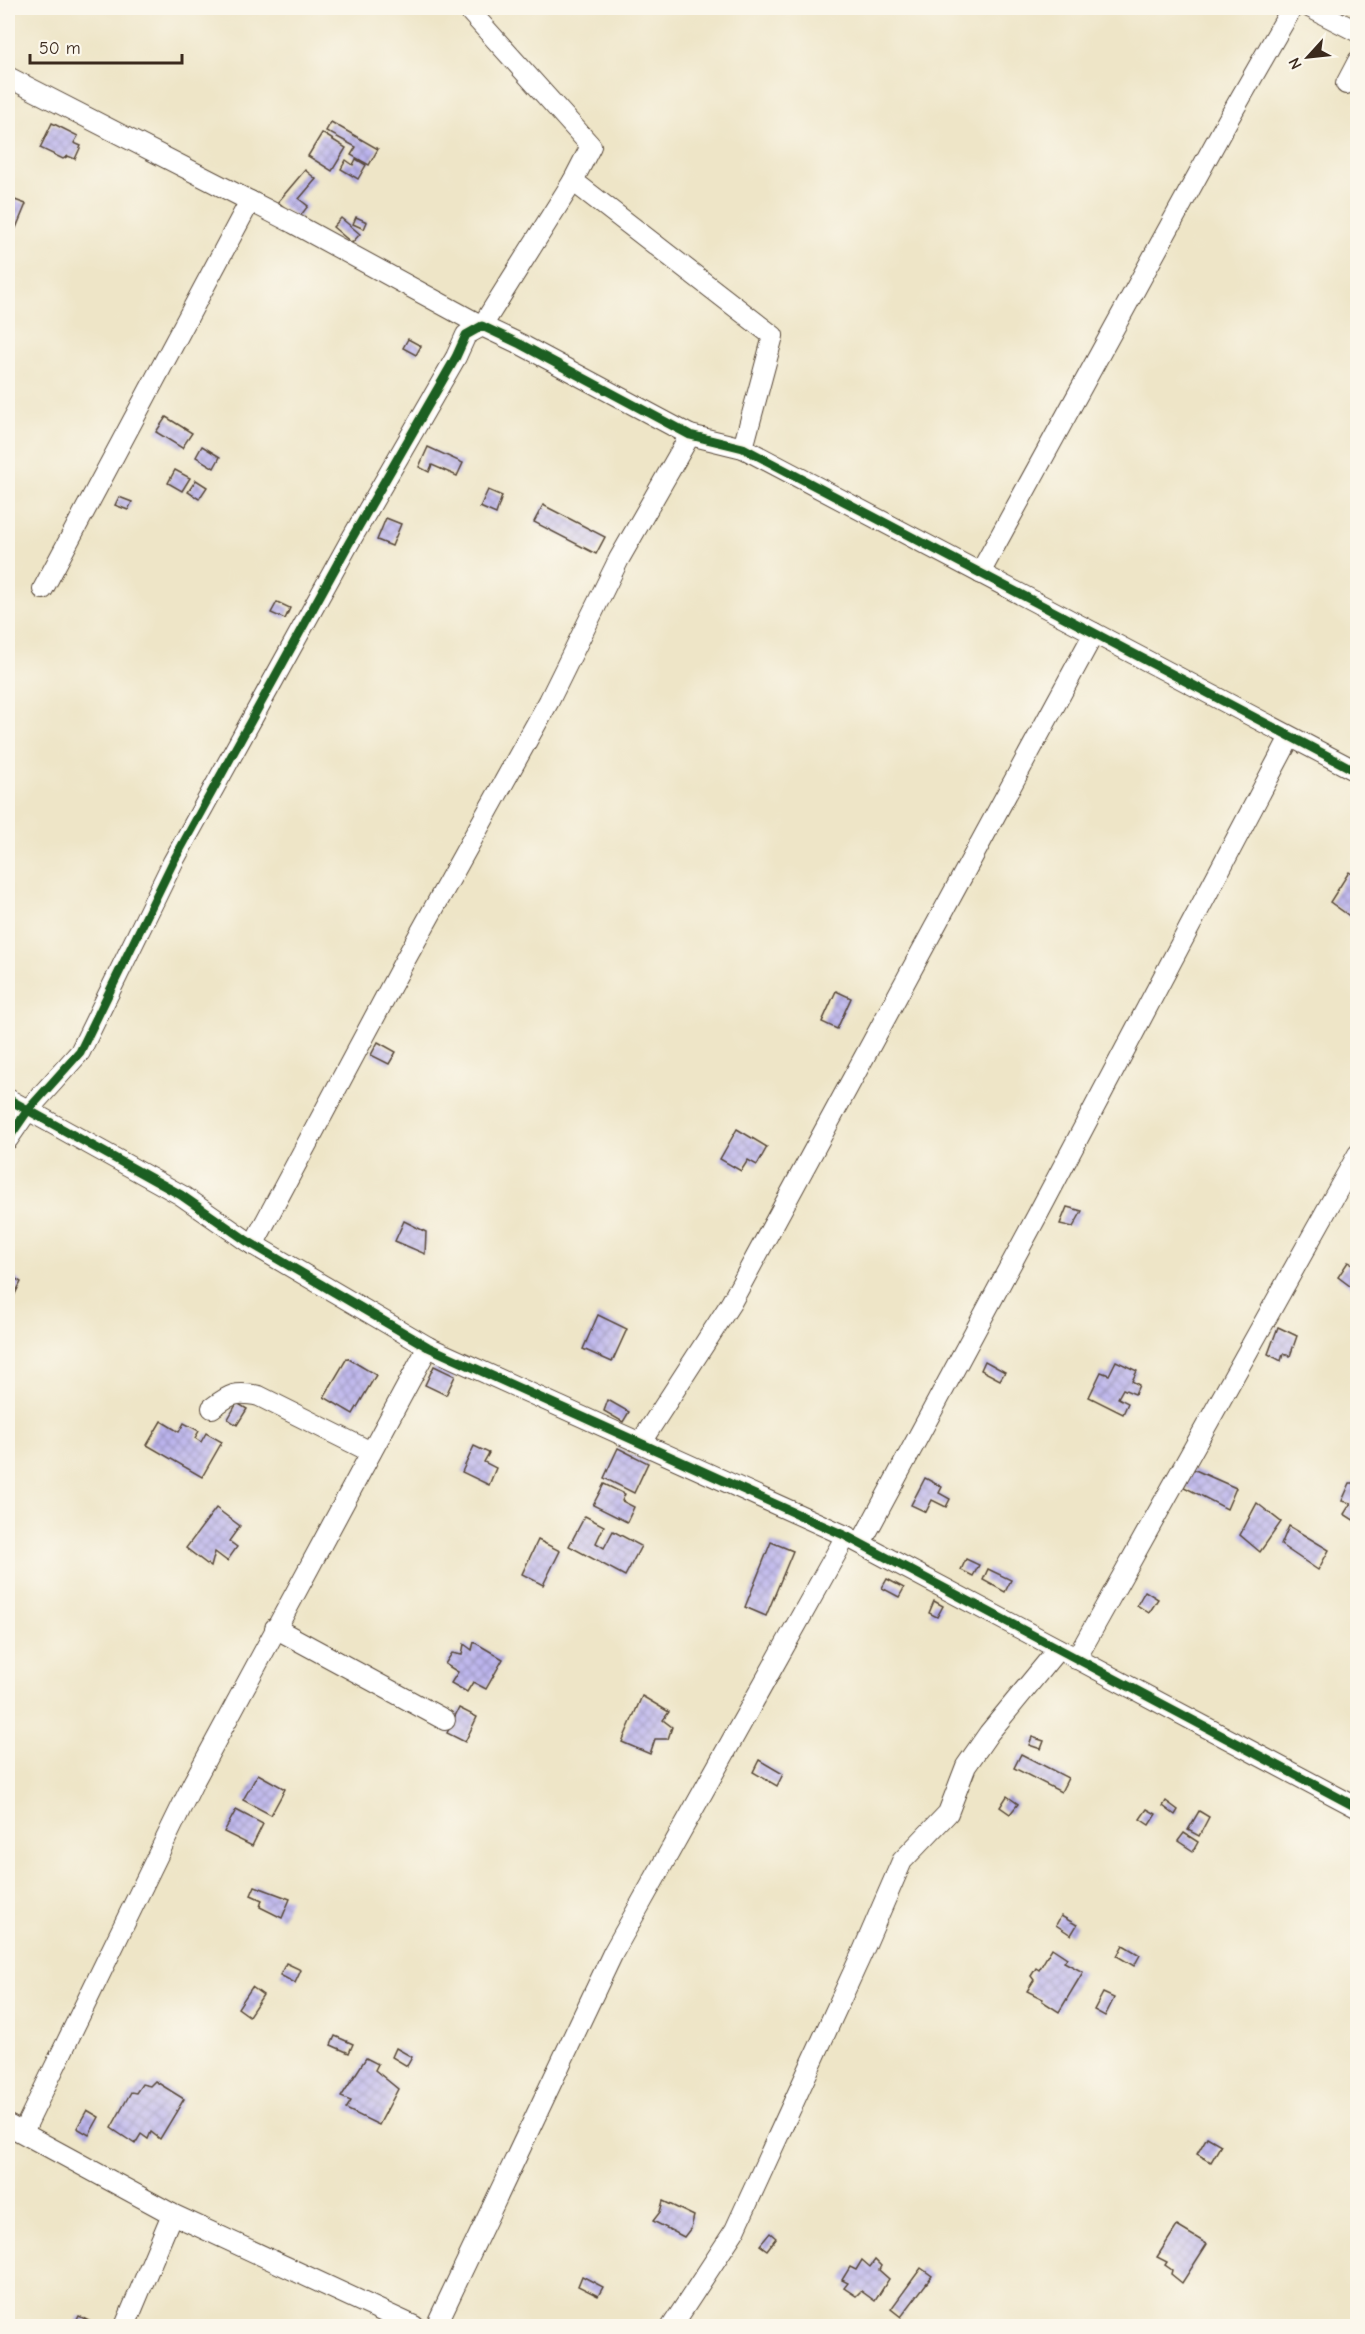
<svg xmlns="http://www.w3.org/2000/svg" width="1365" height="2334" font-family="'Comic Neue',sans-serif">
  <defs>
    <pattern id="building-cross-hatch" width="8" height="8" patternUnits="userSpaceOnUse" patternTransform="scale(1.5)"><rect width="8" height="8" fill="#bbb4ed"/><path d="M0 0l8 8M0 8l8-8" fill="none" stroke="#9993bf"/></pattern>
  </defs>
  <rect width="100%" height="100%" fill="#fbf7ec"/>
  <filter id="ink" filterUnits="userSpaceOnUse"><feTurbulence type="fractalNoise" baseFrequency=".0167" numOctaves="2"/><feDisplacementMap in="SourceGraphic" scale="12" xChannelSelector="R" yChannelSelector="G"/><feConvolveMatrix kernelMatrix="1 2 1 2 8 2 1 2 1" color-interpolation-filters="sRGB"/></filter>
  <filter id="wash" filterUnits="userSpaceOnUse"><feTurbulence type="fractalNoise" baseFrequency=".008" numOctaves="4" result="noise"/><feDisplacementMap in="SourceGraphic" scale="24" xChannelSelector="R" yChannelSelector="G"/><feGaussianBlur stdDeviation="1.35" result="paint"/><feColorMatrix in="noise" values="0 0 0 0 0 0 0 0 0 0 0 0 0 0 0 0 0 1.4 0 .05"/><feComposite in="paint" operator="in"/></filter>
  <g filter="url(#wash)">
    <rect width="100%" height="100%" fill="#eee5c7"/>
    <g id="blocks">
      <g fill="url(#building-cross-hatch)">
        <polygon points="331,122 378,149 369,165 351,155 356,147 326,131"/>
        <polygon points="52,123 78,136 74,143 81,146 75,159 68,156 63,159 40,148"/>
        <polygon points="322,133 346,148 332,171 308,156"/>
        <polygon points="356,159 366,165 358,179 341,169 346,160 353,165"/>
        <polygon points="305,170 316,179 299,199 308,206 298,219 278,202"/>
        <polygon points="12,199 26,204 16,228 8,225 8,210"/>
        <polygon points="356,217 367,222 364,229 353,224"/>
        <polygon points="341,218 360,234 352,243 333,227"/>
        <polygon points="408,339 421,346 416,355 403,348"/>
        <polygon points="166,417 192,433 182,448 156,432"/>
        <polygon points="202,446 220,457 214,468 196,457"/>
        <polygon points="428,447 463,463 457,476 432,465 429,472 419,467"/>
        <polygon points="175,470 190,478 182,491 168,483"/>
        <polygon points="196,480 207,487 199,499 188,492"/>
        <polygon points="488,490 502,496 496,514 480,507"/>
        <polygon points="119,497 132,502 128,510 115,505"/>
        <polygon points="543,505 605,537 596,554 534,522"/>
        <polygon points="386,518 401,524 392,546 377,540"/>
        <polygon points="277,602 290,608 285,619 271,613"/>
        <polygon points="1349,872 1358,878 1358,922 1330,902"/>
        <polygon points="836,991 851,998 837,1029 822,1022"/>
        <polygon points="378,1042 396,1052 389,1064 371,1055"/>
        <polygon points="737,1129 767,1147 757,1165 748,1160 741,1171 720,1159"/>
        <polygon points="1067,1207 1082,1211 1073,1227 1060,1224"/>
        <polygon points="404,1221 426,1232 425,1254 395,1241"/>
        <polygon points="1348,1262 1358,1266 1358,1292 1338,1277"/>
        <polygon points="8,1274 21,1282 8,1308"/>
        <polygon points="598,1315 627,1329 612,1362 583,1349"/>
        <polygon points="1278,1327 1297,1336 1290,1356 1283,1354 1281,1361 1268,1354"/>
        <polygon points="347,1358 376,1375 353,1414 324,1397"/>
        <polygon points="985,1361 1005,1372 1000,1380 981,1370"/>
        <polygon points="1116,1361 1137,1371 1132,1381 1139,1385 1135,1394 1123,1389 1118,1398 1128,1403 1123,1414 1089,1397 1101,1372 1109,1375"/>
        <polygon points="434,1366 455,1376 446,1395 425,1385"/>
        <polygon points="608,1400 629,1412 623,1422 604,1411"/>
        <polygon points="237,1403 247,1409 237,1425 228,1419"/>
        <polygon points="161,1421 179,1432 184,1423 199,1431 195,1438 201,1442 206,1433 222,1442 202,1477 147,1445"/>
        <polygon points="474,1446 489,1453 484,1462 496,1468 489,1485 462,1472"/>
        <polygon points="618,1448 648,1463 634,1493 604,1478"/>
        <polygon points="1193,1469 1236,1488 1227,1509 1184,1487"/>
        <polygon points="925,1478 942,1487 939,1493 950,1499 946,1507 932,1500 926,1512 911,1505"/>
        <polygon points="1350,1483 1358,1483 1358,1523 1344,1514 1351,1503 1342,1501"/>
        <polygon points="604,1484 625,1494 622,1501 634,1507 627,1522 593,1505"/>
        <polygon points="1257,1503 1281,1522 1260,1552 1240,1535"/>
        <polygon points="216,1508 240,1526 229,1541 237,1547 227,1561 215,1552 211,1567 186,1548"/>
        <polygon points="585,1516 604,1526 596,1543 604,1548 613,1531 641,1546 625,1576 569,1546"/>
        <polygon points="1289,1526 1329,1550 1318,1570 1281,1545"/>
        <polygon points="538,1540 560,1551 543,1585 522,1574"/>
        <polygon points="771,1542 793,1551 766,1616 745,1607"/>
        <polygon points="966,1559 979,1565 973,1576 961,1570"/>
        <polygon points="988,1569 1011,1580 1005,1592 983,1580"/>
        <polygon points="887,1579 904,1588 899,1597 882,1588"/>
        <polygon points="1145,1591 1158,1599 1149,1613 1137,1605"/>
        <polygon points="934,1601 943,1606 937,1617 929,1613"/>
        <polygon points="474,1642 503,1659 486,1689 473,1682 467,1692 451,1683 458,1672 445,1664 452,1653 462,1655 464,1644 472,1650"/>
        <polygon points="642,1696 669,1712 663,1720 672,1727 668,1739 655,1739 650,1754 622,1742"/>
        <polygon points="459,1708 477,1717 465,1742 447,1733"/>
        <polygon points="1032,1737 1044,1741 1041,1749 1029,1745"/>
        <polygon points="1021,1754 1068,1778 1061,1792 1014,1768"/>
        <polygon points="759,1760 783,1774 777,1786 753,1772"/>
        <polygon points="258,1774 285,1789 271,1815 243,1800"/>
        <polygon points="1007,1796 1018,1804 1010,1814 1000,1807"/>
        <polygon points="1166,1801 1178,1810 1175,1815 1163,1806"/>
        <polygon points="1147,1809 1156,1814 1149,1825 1140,1819"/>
        <polygon points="236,1810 263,1824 252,1846 224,1832"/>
        <polygon points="1199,1811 1209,1817 1199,1836 1188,1830"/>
        <polygon points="1184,1833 1198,1842 1193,1851 1178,1841"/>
        <polygon points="255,1886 290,1899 282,1918 260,1907 262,1900 251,1895"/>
        <polygon points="1061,1916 1077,1925 1071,1935 1056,1925"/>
        <polygon points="1123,1945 1140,1955 1134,1966 1117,1956"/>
        <polygon points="1052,1948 1067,1958 1064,1962 1083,1972 1059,2012 1042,2001 1043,1999 1027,1991 1034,1980 1031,1976 1036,1968 1039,1970"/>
        <polygon points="286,1963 301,1970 295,1983 280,1975"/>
        <polygon points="252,1987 263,1995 249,2016 238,2008"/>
        <polygon points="1103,1993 1114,1998 1105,2016 1094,2010"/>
        <polygon points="335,2036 353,2044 349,2053 331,2045"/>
        <polygon points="396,2048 412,2057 407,2066 392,2057"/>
        <polygon points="366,2058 378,2064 375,2070 398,2089 379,2125 346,2109 351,2101 341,2097"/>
        <polygon points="155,2081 184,2099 160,2139 151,2132 148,2139 141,2134 135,2144 111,2128 131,2092 136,2093 142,2084 150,2086"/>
        <polygon points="87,2110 99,2117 89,2135 77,2128"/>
        <polygon points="1207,2137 1221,2145 1211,2162 1197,2154"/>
        <polygon points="663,2201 694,2216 691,2228 684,2237 653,2221 660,2212"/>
        <polygon points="1177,2226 1207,2244 1182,2283 1171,2274 1172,2270 1165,2265 1167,2262 1157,2257"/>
        <polygon points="770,2233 776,2238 767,2250 760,2245"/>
        <polygon points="862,2260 870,2267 875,2260 881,2266 879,2270 889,2279 875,2301 861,2291 856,2296 844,2288 848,2283 842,2280 850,2267 856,2270"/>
        <polygon points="921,2268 932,2276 901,2317 891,2309"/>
        <polygon points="582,2276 603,2287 598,2296 578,2286"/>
        <polygon points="79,2316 91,2322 89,2326 74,2326"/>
      </g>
    </g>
  </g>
  <g filter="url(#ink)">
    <use href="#blocks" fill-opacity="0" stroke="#564637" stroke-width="1.5"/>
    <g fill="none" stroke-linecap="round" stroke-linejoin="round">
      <defs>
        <g id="minor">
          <polyline points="467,8 591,146 573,181 773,336 743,448"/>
          <polyline points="1311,8 1358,32"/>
          <polyline points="8,77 293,223 482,326 573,181"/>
          <polyline points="1346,84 1358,61"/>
          <polyline points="980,573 1229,118 1292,8"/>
          <polyline points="43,589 250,201"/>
          <polyline points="8,1099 181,1195 247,1241 428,1347 846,1536 1358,1808"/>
          <polyline points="8,1139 28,1110 80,1052 173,862 349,543 456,357 466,335 482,326 520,344 690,435 743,448 1358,772"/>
          <polyline points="253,1245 404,962 549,701 619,559 690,435"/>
          <path d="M 212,1408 C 230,1394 236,1391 259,1396 L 371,1452"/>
          <polyline points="641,1442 731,1303 1094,633"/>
          <polyline points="861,1543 1038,1214 1290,737"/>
          <polyline points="275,1628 445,1720"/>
          <polyline points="1076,1659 1358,1154"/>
          <polyline points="8,2125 172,2214 414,2326"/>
          <polyline points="23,2132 193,1783 428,1347"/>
          <polyline points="125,2326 172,2214"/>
          <polyline points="436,2326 613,1953 846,1536"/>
          <polyline points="672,2326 735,2230 863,1951 902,1861 948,1813 966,1766 989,1733 1058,1649"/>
        </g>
      </defs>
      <use href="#minor" stroke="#564637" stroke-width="22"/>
      <use href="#minor" stroke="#fff" stroke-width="20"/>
      <defs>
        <g id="cycleway">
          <polyline points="8,1099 181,1195 247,1241 428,1347 846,1536 1358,1808"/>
          <polyline points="8,1139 28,1110 80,1052 173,862 349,543 456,357 466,335 482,326 520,344 690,435 743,448 1358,772"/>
        </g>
      </defs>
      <use href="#cycleway" stroke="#fbf7ec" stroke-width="13"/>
      <use href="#cycleway" stroke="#1b5e20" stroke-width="9"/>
    </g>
  </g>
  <rect width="1365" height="2334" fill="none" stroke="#fbf7ec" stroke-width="30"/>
  <g transform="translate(1308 57) rotate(243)" stroke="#fbf7ec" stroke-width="4.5" paint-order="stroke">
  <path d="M0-4.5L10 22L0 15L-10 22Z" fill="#3b2a1e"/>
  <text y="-9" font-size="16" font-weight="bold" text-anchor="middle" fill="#3b2a1e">N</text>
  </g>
  <path d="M30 54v9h152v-9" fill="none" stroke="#3b2a1e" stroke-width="3"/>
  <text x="39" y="54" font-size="18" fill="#3b2a1e" stroke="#fbf7ec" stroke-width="4.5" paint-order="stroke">50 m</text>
</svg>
